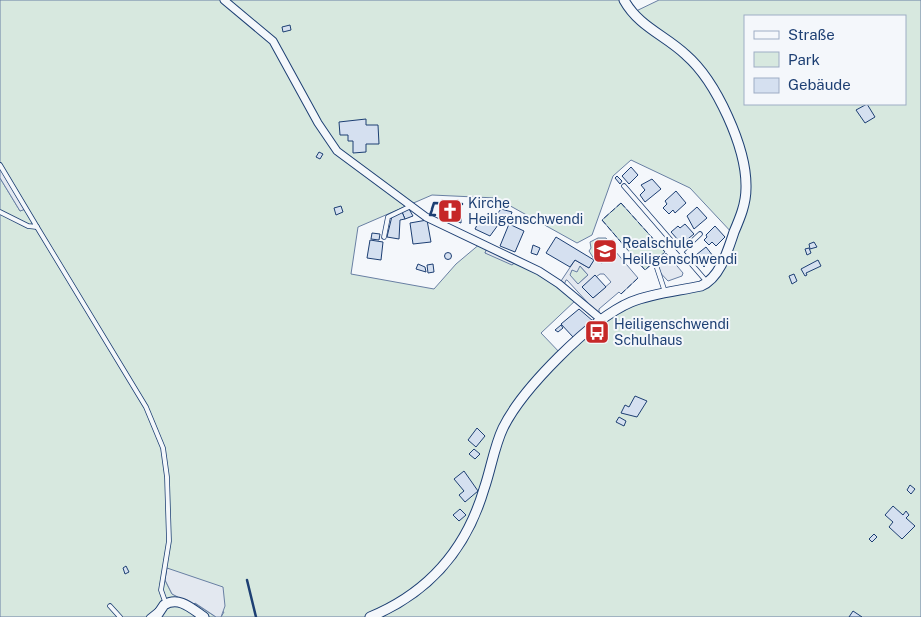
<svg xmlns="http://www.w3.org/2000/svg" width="921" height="617" font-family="'Public Sans',sans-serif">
  <rect width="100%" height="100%" fill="#f4f7fb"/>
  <g fill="#d7e8df" stroke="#687fa3" fill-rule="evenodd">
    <path d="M 0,0 L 624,0 L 632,13 L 659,0 L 921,0 L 921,617 L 221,617 L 224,612 L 165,580 L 172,594 L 194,603 L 216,617 L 0,617 L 0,178 L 20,211 L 26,208 L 0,165 ZM 745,16 L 905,16 L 905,104 L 745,104 ZM 631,160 L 690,188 L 734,235 L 709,282 L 614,311 L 562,355 L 541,333 L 577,299 L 517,261 L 485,253 L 488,246 L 481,243 L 456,264 L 434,289 L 351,274 L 358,227 L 432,195 L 496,198 L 577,243 L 592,235 L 613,176 Z"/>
    <polygon points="621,203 665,252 645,270 602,220"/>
    <polygon points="598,238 606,238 615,251 602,263 594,259 589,251 591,248 590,242"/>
    <polygon points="580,266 588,275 578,284 569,275 572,270"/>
  </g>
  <g fill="#e3e8f0" stroke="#687fa3" fill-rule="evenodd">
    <polygon points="0,165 26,209 20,211 0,178"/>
    <polygon points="488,246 517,261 512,265 485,253"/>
    <path d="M 615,251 L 638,278 L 621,294 L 619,292 L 599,309 L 599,313 L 559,284 L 575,260 L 589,268 L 594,259 L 602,263 ZM 580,266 L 588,275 L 578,284 L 570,275 L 572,270 L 577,272 ZM 600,274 L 604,274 L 611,282 L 593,298 L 582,287 ZM 566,280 L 567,280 L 588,303 L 564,285 Z"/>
    <polygon points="666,253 683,273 682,276 668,281 653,265"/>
    <polygon points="167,568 223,587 225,606 221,617 216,617 195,603 193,605 172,594 165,580"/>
  </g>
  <g fill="#d5e0f0" stroke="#1d3f73">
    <polygon points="290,25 291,30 283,32 282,27"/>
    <polygon points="867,104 875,117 865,123 856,110"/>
    <polygon points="366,119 366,125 378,125 379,144 366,144 366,152 353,153 353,141 348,141 348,135 340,135 339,122"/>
    <polygon points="319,152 323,154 320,159 316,157"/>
    <polygon points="631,167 638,175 629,184 622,176"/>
    <polygon points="617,176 622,181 620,184 615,178"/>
    <polygon points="652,179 661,189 645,202 640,195 645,190 641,185"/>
    <polygon points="676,191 686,203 675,213 673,210 669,214 663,208 667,204 665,201"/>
    <polygon points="442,205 461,206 461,223 458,222 459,218 457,222 444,221 445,217 439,216 440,206"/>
    <polygon points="341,206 343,212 336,215 334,208"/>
    <polygon points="697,207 707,218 694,229 687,216"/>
    <polygon points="409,209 413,216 405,219 402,212"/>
    <polygon points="501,209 512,212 509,221 494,218"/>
    <polygon points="402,212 405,219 400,220 399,239 387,237 392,216"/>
    <polygon points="481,217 498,225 490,236 475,229"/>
    <polygon points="427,220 431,242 413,244 410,223"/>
    <polygon points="509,224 524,231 515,252 500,246"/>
    <polygon points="685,224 694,234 684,242 681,238 679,241 671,232 678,226 680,228"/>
    <polygon points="715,226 725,237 716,246 712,242 709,245 704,240 707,237 706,235"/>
    <polygon points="372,233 380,234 379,240 371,239"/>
    <polygon points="556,237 594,260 589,268 575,260 570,267 546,253"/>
    <polygon points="370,240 383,242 381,260 367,258"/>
    <polygon points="814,242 817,247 810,249 809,244"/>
    <polygon points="533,245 540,248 537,255 531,253"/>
    <polygon points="706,247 713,256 704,267 696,255"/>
    <polygon points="809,248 811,253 807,255 805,249"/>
    <circle cx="448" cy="256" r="3.5"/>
    <polygon points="818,260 821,266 806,273 807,275 805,276 801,269"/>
    <polygon points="418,264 425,267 426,272 416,269"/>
    <polygon points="433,264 434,272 428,273 427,265"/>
    <polygon points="794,274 797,281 792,284 789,276"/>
    <polygon points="595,275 606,287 593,298 582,287"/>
    <polygon points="579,309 593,321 573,337 561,324"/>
    <polygon points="561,325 563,328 558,332 555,330"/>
    <polygon points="635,396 647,401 637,417 621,413 625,405 629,407"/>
    <polygon points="619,417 626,421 624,426 616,422"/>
    <polygon points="477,428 485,436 476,447 468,440"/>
    <polygon points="474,449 480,454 475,459 469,454"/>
    <polygon points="464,471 478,491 465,502 459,495 464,491 454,479"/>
    <polygon points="910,485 915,489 911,494 907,490"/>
    <polygon points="893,506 903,515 906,511 909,515 906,518 915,526 902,539 889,527 893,522 885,515"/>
    <polygon points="460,509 466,515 459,521 453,515"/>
    <polygon points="874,534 877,537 872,542 869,539"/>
    <polygon points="126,566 129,572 125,574 123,568"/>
    <polygon points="853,611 862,617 849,617"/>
  </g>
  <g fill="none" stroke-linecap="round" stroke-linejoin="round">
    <defs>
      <g id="service">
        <polyline points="0,165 37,227 28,226 0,212"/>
        <polyline points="624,186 707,282"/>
        <polyline points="37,227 146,407 163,448 167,477 169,541 161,590 166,604"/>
        <polyline points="384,237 388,217 411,206"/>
        <polyline points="682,251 700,234"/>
        <polyline points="657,268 665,292"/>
        <polyline points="110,606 120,617"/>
        <polyline points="149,617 159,609"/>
      </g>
      <polyline id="minor" points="224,0 273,41 318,123 337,151 426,217 539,271 559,284 602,320"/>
      <g id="tertiary">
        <path d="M 156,617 L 164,605 C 179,596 191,608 204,617"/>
        <path d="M 370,617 C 428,593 466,550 484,489 C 491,469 494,447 503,428 C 522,389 591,319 631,302 C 653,293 678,291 701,286 C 720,278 728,250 734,232 C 740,218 746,204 746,188 C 747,148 716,81 686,55 C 665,35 639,27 624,0"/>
      </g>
    </defs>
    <use href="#service" stroke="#1d3f73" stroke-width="5.5"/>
    <use href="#minor" stroke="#1d3f73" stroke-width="9"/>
    <use href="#tertiary" stroke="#1d3f73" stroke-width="11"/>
    <use href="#service" stroke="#f4f7fb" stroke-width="4"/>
    <use href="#minor" stroke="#f4f7fb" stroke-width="7"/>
    <use href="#tertiary" stroke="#f4f7fb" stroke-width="9"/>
    <g stroke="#1d3f73" stroke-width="1" stroke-dasharray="6 2.5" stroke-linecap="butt">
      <polygon points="621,203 665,252 645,270 602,220"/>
      <polyline points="621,294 638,278"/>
    </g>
    <g stroke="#1d3f73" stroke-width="2.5">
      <polyline points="432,209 434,203 462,204"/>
      <polyline points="432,210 430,215 435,215"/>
      <polyline points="247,580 256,617"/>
    </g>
  </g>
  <defs>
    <symbol id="church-square" viewBox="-11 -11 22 22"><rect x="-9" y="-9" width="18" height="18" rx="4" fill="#c62828" stroke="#f4f7fb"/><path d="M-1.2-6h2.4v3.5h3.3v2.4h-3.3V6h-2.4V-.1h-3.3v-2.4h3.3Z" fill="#fff"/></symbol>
    <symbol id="school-square" viewBox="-11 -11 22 22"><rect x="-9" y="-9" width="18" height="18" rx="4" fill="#c62828" stroke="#f4f7fb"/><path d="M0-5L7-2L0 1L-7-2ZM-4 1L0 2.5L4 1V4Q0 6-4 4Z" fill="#fff"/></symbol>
    <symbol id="bus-square" viewBox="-11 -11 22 22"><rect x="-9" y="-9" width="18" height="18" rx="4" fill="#c62828" stroke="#f4f7fb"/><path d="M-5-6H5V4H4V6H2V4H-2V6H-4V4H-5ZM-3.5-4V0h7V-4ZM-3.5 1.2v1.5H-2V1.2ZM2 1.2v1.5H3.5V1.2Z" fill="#fff"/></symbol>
  </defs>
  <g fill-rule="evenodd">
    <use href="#church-square" x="436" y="197" width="28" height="28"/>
    <use href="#school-square" x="591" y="237" width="28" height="28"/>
    <use href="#bus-square" x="583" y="318" width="28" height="28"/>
  </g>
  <g text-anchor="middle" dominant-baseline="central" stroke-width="4" stroke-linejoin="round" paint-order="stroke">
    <g font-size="14" fill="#1d3f73" stroke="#f4f7fb" text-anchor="start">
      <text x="468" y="203">Kirche<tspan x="468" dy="16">Heiligenschwendi</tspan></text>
      <text x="622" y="243">Realschule<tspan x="622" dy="16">Heiligenschwendi</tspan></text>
      <text x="614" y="324">Heiligenschwendi<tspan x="614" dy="16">Schulhaus</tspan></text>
    </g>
  </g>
  <rect x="744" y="15" width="162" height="90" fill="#f4f7fb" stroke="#9eadc5"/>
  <rect x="754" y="31" width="25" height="8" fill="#f4f7fb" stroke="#9eadc5"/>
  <text x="788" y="40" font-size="15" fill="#1d3f73">Straße</text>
  <rect x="754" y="52" width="25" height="15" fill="#d7e8df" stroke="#9eadc5"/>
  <text x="788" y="65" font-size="15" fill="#1d3f73">Park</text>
  <rect x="754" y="78" width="25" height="15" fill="#d5e0f0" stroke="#9eadc5"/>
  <text x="788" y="90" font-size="15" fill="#1d3f73">Gebäude</text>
</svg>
